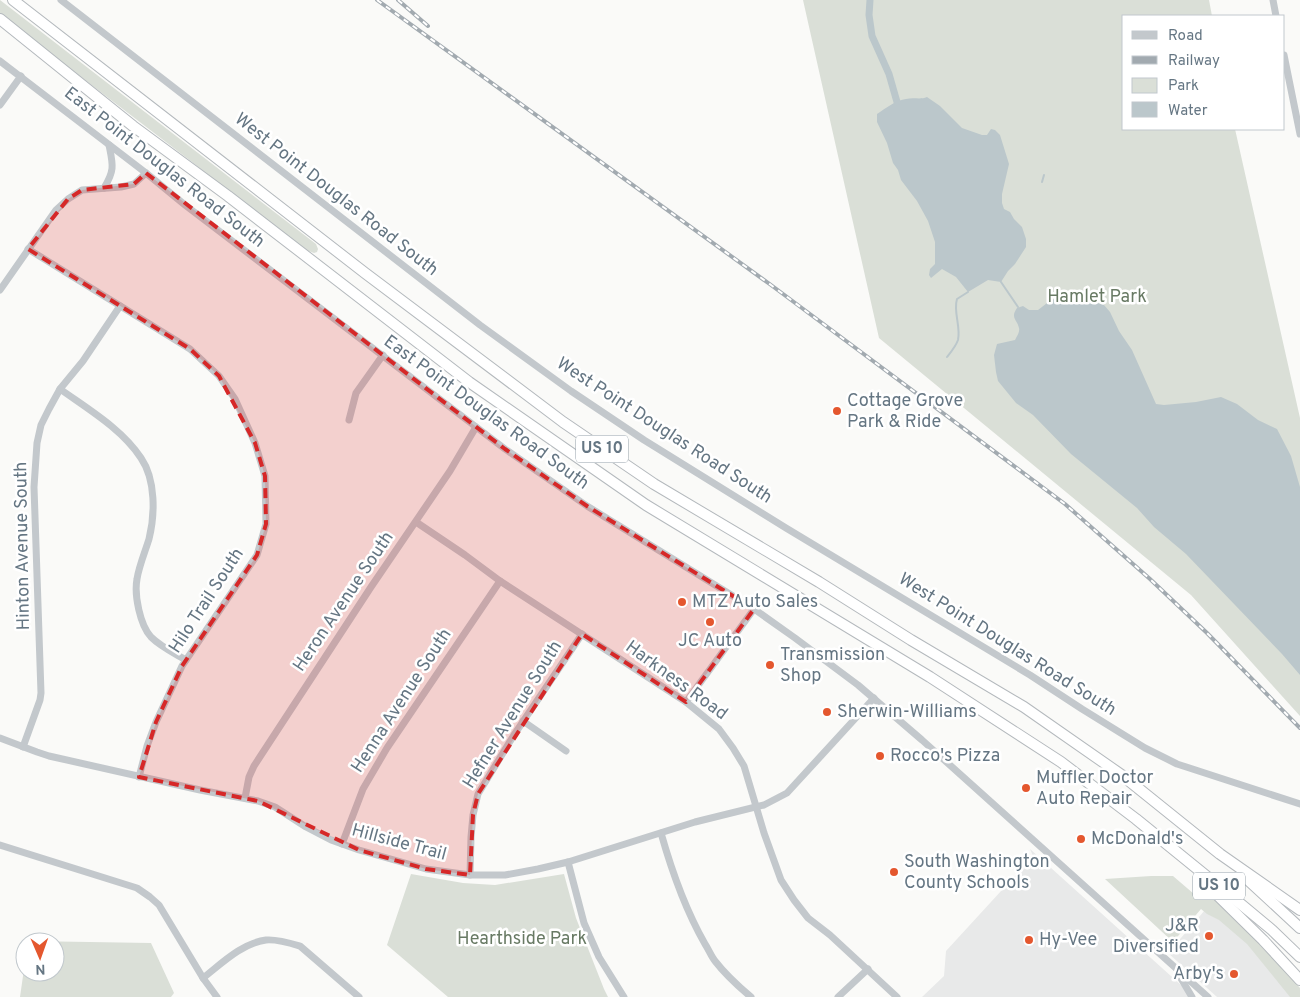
<svg xmlns="http://www.w3.org/2000/svg" width="1300" height="997" font-family="Overpass,sans-serif">
  <rect width="100%" height="100%" fill="#fafaf8"/>
  <g fill="#e8e9e9">
    <polygon points="1030,849 1182,986 1189,997 922,997 944,976 946,951 1033,856"/>
    <polygon points="1211,903 1296,997 1217,997 1168,953"/>
  </g>
  <g fill="#dadfd7">
    <polygon points="0,0 316,244 318,249 317,252 314,253 303,249 279,232 192,162 0,15"/>
    <polygon points="803,0 1209,0 1212,16 1124,16 1124,129 1235,129 1300,418 1300,716 1191,595 879,338"/>
    <polygon points="411,874 463,883 495,885 564,874 576,918 604,989 608,997 448,997 387,945"/>
    <path d="M 1151,876 L 1173,876 L 1194,894 L 1202,887 C 1236,919 1270,952 1300,988 L 1300,997 L 1290,997 L 1247,944 L 1219,920 L 1207,914 L 1201,909 L 1173,942 L 1105,879 Z"/>
    <polygon points="28,941 151,943 174,993 171,997 20,997 25,962 25,972 55,972 55,942 28,942"/>
  </g>
  <g fill="#bbc7cb">
    <path d="M 927,97 L 940,106 L 962,128 L 982,135 L 987,135 L 991,129 L 995,130 L 1000,135 L 1009,164 L 1002,194 L 1002,203 L 1004,209 L 1010,212 L 1014,219 L 1022,227 L 1026,239 L 1026,247 L 1015,264 L 1008,271 L 1001,282 L 988,280 L 968,292 L 956,277 L 942,269 L 931,278 L 929,275 L 930,269 L 935,264 L 935,242 L 928,221 L 917,201 L 901,180 L 898,170 L 893,163 L 887,143 L 877,122 L 877,114 C 886,108 896,100 906,99 C 914,97 920,100 927,97 Z"/>
    <path d="M 1064,297 L 1091,301 L 1104,305 L 1110,312 L 1119,331 L 1132,350 L 1156,404 L 1164,405 L 1196,402 L 1221,397 L 1237,404 L 1258,420 L 1277,429 L 1291,456 L 1300,487 L 1300,675 L 1282,654 L 1186,554 L 1154,527 L 1137,508 L 1071,454 L 1033,415 L 1016,403 L 998,381 L 996,372 L 994,355 L 997,344 L 1015,340 C 1017,336 1020,332 1019,328 C 1017,319 1010,318 1017,308 L 1023,306 L 1029,310 L 1038,310 L 1051,300 Z"/>
  </g>
  <g fill="none" stroke-linecap="round" stroke-linejoin="round">
    <g stroke="#bbc7cb" stroke-width="2">
      <polyline points="1042,182 1044,175"/>
      <polyline points="1001,282 1018,307"/>
      <path d="M 947,357 C 951,352 956,346 958,340 C 961,326 953,312 957,299 L 968,292"/>
    </g>
    <polyline stroke="#bbc7cb" stroke-width="7" points="870,0 869,15 872,36 889,74 897,102"/>
    <defs>
      <g id="highway">
        <polyline points="13,0 365,273 563,422 654,484 819,582 911,640 1024,707 1123,776 1220,854 1300,910"/>
        <polyline points="0,19 133,126 228,196 469,382 646,505 930,677 1061,762 1136,819 1237,901 1272,930 1300,957"/>
        <polyline points="1201,879 1263,940 1300,980"/>
        <polyline points="1247,879 1300,928"/>
      </g>
    </defs>
    <use href="#highway" stroke="#b4b9bd" stroke-width="12"/>
    <g stroke="#c3c8cc" stroke-width="7">
      <polyline points="61,0 480,325 571,391 644,440 786,528 1030,675 1082,709 1145,748 1177,764 1300,804"/>
      <polyline points="1273,0 1276,16"/>
      <polyline points="1284,55 1300,134"/>
      <polyline points="0,61 146,173 185,205 505,449 587,506 754,609 795,638 858,685 922,740 1208,997"/>
      <polyline points="0,105 21,76"/>
      <path d="M 104,188 C 115,170 113,165 109,145"/>
      <polyline points="28,249 190,349 219,376 235,399 255,443 265,476 266,524 257,555 182,666 156,722 147,746 139,777"/>
      <polyline points="0,290 56,210 68,199 82,190 121,187 134,184 146,173"/>
      <path d="M 60,389 C 88,409 122,429 141,458 C 156,480 155,515 149,539 C 145,552 139,566 137,579 C 134,595 140,625 151,637 C 161,647 174,653 186,660"/>
      <polyline points="349,420 356,393 383,355"/>
      <polyline points="416,522 465,555 500,581 686,702 719,729 733,748 744,766 764,833 781,880 794,900 808,918 830,935 897,997"/>
      <polyline points="686,702 754,609"/>
      <polyline points="523,721 566,751"/>
      <polyline points="0,738 37,752 49,756 200,790 258,801 275,807 306,827 331,840 359,850 426,869 470,875 505,875 538,869 568,862 695,822 764,805 787,793 874,698"/>
      <polyline points="23,747 40,700 41,693 34,487 37,443 41,425 49,409 60,389 83,361 120,306"/>
      <polyline points="245,798 249,777 254,766 371,587 450,471 476,427"/>
      <path d="M 661,833 C 672,872 685,909 705,944 C 709,950 711,956 715,961 C 725,974 738,986 751,997"/>
      <polyline points="342,844 363,789 387,748 500,581"/>
      <polyline points="0,845 137,888 150,897 159,905 203,978 217,997"/>
      <polyline points="568,862 584,923 599,957 624,997"/>
      <polyline points="470,875 471,837 473,815 478,794 514,735 582,634"/>
      <polyline points="1179,975 1192,997"/>
      <path d="M 203,978 C 221,964 242,943 266,940 C 277,939 290,943 300,946 L 359,997"/>
      <polyline points="838,997 868,969"/>
    </g>
    <use href="#highway" stroke="#fff" stroke-width="10"/>
    <defs>
      <g id="rail">
        <polyline points="377,0 771,285 1065,504 1150,579 1207,633 1300,728"/>
        <polyline points="398,0 428,26"/>
      </g>
    </defs>
    <use href="#rail" stroke="#a2aab0" stroke-width="4"/>
    <use href="#rail" stroke="#fff" stroke-width="2" stroke-dasharray="5.5" stroke-linecap="butt"/>
  </g>
  <path fill="#d62828" fill-opacity="0.2" stroke="#d62828" stroke-width="4" stroke-dasharray="10 6" stroke-linejoin="round" d="M 146,173 L 505,449 L 587,506 L 754,609 L 686,702 L 582,634 L 478,794 L 473,815 L 470,875 L 426,869 L 359,850 L 258,801 L 139,777 L 156,722 L 182,666 L 257,555 L 266,524 L 265,476 L 255,443 L 219,376 L 190,349 L 28,249 L 68,199 L 82,190 L 134,184 Z"/>
  <g fill="#e4572e" stroke="#fff" stroke-width="2">
    <circle cx="837" cy="411" r="5"/>
    <circle cx="682" cy="602" r="5"/>
    <circle cx="710" cy="622" r="5"/>
    <circle cx="770" cy="665" r="5"/>
    <circle cx="827" cy="712" r="5"/>
    <circle cx="880" cy="756" r="5"/>
    <circle cx="1026" cy="788" r="5"/>
    <circle cx="1081" cy="839" r="5"/>
    <circle cx="894" cy="872" r="5"/>
    <circle cx="1209" cy="936" r="5"/>
    <circle cx="1029" cy="940" r="5"/>
    <circle cx="1234" cy="974" r="5"/>
  </g>
  <g text-anchor="middle" dominant-baseline="central" stroke-width="5" stroke-linejoin="round" paint-order="stroke">
    <g fill="#fff" stroke="#939fa8" stroke-width="1">
      <rect x="576" y="435.5" width="52" height="27" rx="4"/>
      <rect x="1193" y="872.5" width="52" height="27" rx="4"/>
    </g>
    <g font-size="16" font-weight="bold" fill="#657683">
      <text x="602" y="449">US 10</text>
      <text x="1219" y="886">US 10</text>
    </g>
    <g font-size="18" fill="#657683" stroke="#fff">
      <text transform="translate(164 168) rotate(38)">East Point Douglas Road South</text>
      <text transform="translate(336 195) rotate(38)">West Point Douglas Road South</text>
      <text transform="translate(486 413) rotate(36)">East Point Douglas Road South</text>
      <text transform="translate(664 431) rotate(33)">West Point Douglas Road South</text>
      <text transform="translate(23 546) rotate(-91)">Hinton Avenue South</text>
      <text transform="translate(207 601) rotate(-57)">Hilo Trail South</text>
      <text transform="translate(344 602) rotate(-56)">Heron Avenue South</text>
      <text transform="translate(1007 645) rotate(32)">West Point Douglas Road South</text>
      <text transform="translate(676 681) rotate(36)">Harkness Road</text>
      <text transform="translate(402 701) rotate(-57)">Henna Avenue South</text>
      <text transform="translate(513 715) rotate(-58)">Hefner Avenue South</text>
      <text transform="translate(399 843) rotate(15)">Hillside Trail</text>
    </g>
    <g font-size="18" fill="#687a64" stroke="#fff">
      <text x="1097" y="297">Hamlet Park</text>
      <text x="522" y="939">Hearthside Park</text>
    </g>
    <g font-size="18" fill="#657683" stroke="#fff" text-anchor="start">
      <text x="847" y="401">Cottage Grove<tspan x="847" dy="21">Park &amp; Ride</tspan></text>
      <text x="692" y="602">MTZ Auto Sales</text>
      <text x="710" y="641" text-anchor="middle">JC Auto</text>
      <text x="780" y="655">Transmission<tspan x="780" dy="21">Shop</tspan></text>
      <text x="837" y="712">Sherwin-Williams</text>
      <text x="890" y="756">Rocco's Pizza</text>
      <text x="1036" y="778">Muffler Doctor<tspan x="1036" dy="21">Auto Repair</tspan></text>
      <text x="1091" y="839">McDonald's</text>
      <text x="904" y="862">South Washington<tspan x="904" dy="21">County Schools</tspan></text>
      <text x="1199" y="926" text-anchor="end">J&amp;R<tspan x="1199" dy="21">Diversified</tspan></text>
      <text x="1039" y="940">Hy-Vee</text>
      <text x="1224" y="974" text-anchor="end">Arby's</text>
    </g>
  </g>
  <rect x="1122" y="15" width="162" height="115" fill="#ffffff" stroke="#c1c8cd"/>
  <rect x="1132" y="31" width="25" height="8" fill="#c3c8cc" stroke="#c1c8cd"/>
  <text x="1168" y="40" font-size="15" fill="#657683">Road</text>
  <rect x="1132" y="56" width="25" height="8" fill="#a2aab0" stroke="#c1c8cd"/>
  <text x="1168" y="65" font-size="15" fill="#657683">Railway</text>
  <rect x="1132" y="78" width="25" height="15" fill="#dadfd7" stroke="#c1c8cd"/>
  <text x="1168" y="90" font-size="15" fill="#657683">Park</text>
  <rect x="1132" y="102" width="25" height="15" fill="#bbc7cb" stroke="#c1c8cd"/>
  <text x="1168" y="115" font-size="15" fill="#657683">Water</text>
  <g transform="translate(40 957) rotate(178)"><circle r="24" fill="#ffffff" stroke="#c1c8cd"/>
  <path d="M0-4L9 19L0 12L-9 19Z" fill="#e4572e"/>
  <text y="-8" font-size="14" font-weight="bold" text-anchor="middle" fill="#657683">N</text>
  </g>
</svg>
